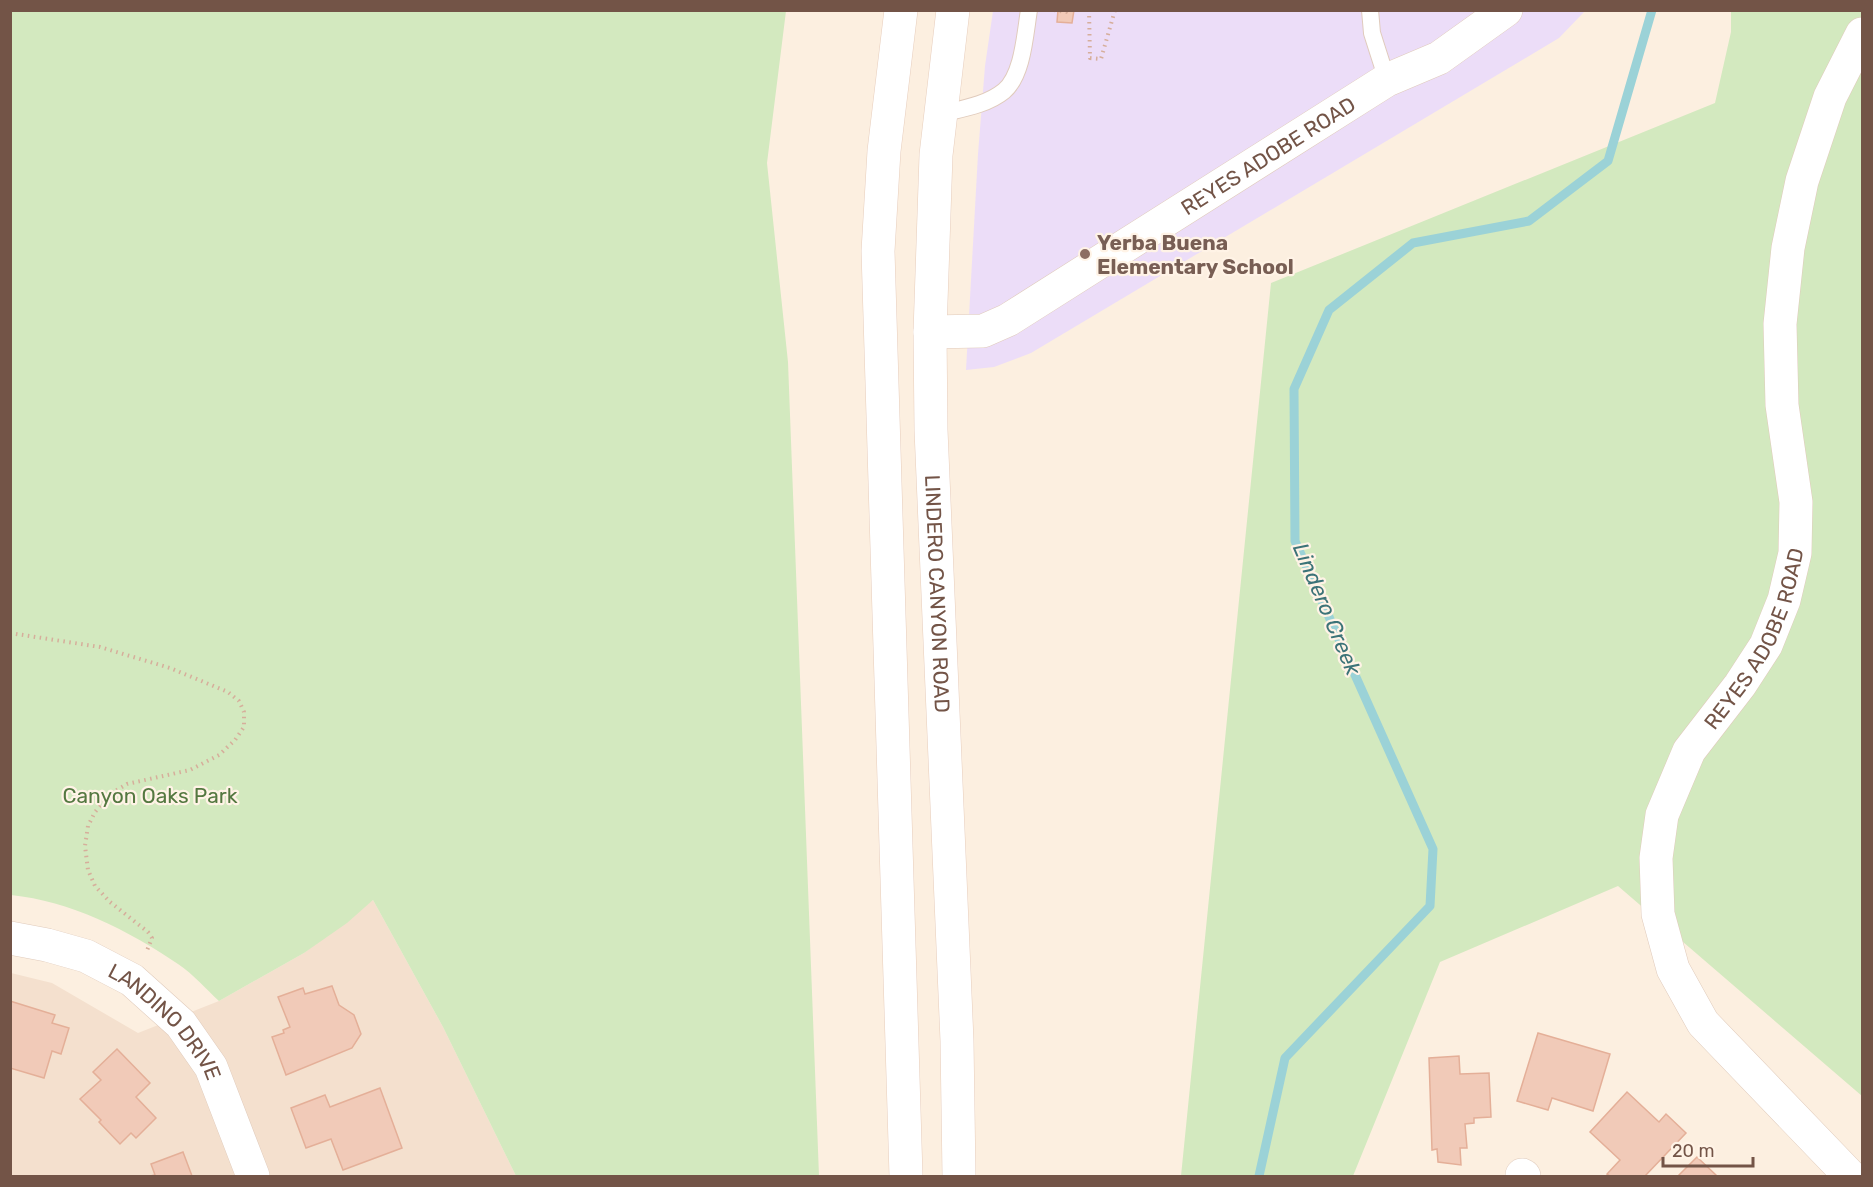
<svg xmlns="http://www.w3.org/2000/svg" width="1873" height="1187" font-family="Rubik,sans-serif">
  <rect width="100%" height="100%" fill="#fcefe0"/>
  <polygon fill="#f4e0ce" points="373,900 443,1027 516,1176 11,1176 11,973 52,983 138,1033 219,1001 304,953"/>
  <polygon fill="#ecddf8" points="993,11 1585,11 1559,38 1031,353 994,367 966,370 978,154 985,66"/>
  <g fill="#d3e9bf">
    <path d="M 11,10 L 786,11 L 767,163 L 788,362 L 819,1176 L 516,1176 L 443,1027 L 373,900 L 347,923 L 304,953 L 219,1001 C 206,989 193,974 178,964 C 128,930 70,901 11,895 Z"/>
    <polygon points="1731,11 1862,11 1862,1096 1618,886 1440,962 1353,1176 1181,1176 1271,283 1715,103 1731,32"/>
  </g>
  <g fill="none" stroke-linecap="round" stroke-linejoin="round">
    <polyline stroke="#9bd2d7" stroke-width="9" points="1259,1176 1285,1058 1430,906 1433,849 1295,541 1294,389 1329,310 1413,243 1529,221 1608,161 1652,10"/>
  </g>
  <g fill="#f1cab8" stroke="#e4af98" stroke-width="1.5">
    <polygon points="1058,10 1074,10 1072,23 1057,22"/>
    <polygon points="332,986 339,1005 354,1015 361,1034 352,1048 286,1075 272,1037 284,1033 283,1030 290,1027 278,997 303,988 305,994"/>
    <polygon points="10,1001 55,1015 52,1023 69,1028 61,1054 52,1051 44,1078 10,1068"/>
    <polygon points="1538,1033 1610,1054 1593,1111 1552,1098 1548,1110 1517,1101"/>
    <polygon points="117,1049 150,1083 136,1097 156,1118 136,1138 131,1133 120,1144 99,1122 101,1120 80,1099 101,1080 93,1072"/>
    <polygon points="1459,1056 1460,1074 1489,1073 1491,1117 1474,1118 1474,1123 1465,1124 1467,1148 1460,1148 1461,1165 1438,1162 1437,1149 1432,1150 1429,1058"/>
    <polygon points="380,1088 402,1148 343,1170 331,1139 306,1148 291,1108 325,1095 330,1107"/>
    <polygon points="1627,1092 1659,1122 1666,1114 1686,1133 1645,1176 1610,1176 1607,1174 1620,1160 1590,1132"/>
    <polygon points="183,1152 192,1176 150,1176 155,1175 151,1164"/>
    <polygon points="1697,1157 1717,1176 1678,1176"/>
  </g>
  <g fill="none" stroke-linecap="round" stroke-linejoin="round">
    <defs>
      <g id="service">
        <polyline points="1370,10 1372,33 1387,80"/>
        <path d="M 941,114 C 961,109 987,105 1004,91 C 1023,75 1025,34 1029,10"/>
      </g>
      <g id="minor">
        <path id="s1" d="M 10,938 L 47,945 L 86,956 L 132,980 L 181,1024 L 211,1067 L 253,1176"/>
        <polyline points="1522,1175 1524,1176"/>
      </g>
      <g id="tertiary">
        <path id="s2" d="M 930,332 L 983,331 L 1008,320 L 1387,80 L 1439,58 L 1506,10"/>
        <path id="s3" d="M 1850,1176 L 1703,1023 L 1673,969 L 1658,914 L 1656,858 L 1662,815 L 1689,751 L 1740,685 L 1766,645 L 1784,600 L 1795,553 L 1796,502 L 1782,405 L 1780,324 L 1788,248 L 1802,181 L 1830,97 L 1862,34"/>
      </g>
      <g id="secondary">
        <polyline points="901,10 884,151 878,251 906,1176"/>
        <path id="s4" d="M 953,10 L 936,155 L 930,332 L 931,430 L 957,1041 L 959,1176"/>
      </g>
    </defs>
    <use href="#service" stroke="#e0cbbc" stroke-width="18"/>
    <use href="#minor" stroke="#e0cbbc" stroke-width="34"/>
    <use href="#tertiary" stroke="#e0cbbc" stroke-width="34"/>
    <use href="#secondary" stroke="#e7cdbc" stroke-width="34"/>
    <g stroke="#d6ae9b" stroke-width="4" stroke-dasharray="1.5 4.5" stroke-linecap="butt">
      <polyline points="1054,10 1066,12 1066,10"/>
      <polyline points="1089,10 1090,58 1101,59 1115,10"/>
      <polyline points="10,633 100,647 170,668 228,692 239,701 244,712 244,727 235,740 219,755 190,770 127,784 110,794 95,812 88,826 85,846 88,870 95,886 110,902 148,932 152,938 146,953"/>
    </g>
    <use href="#service" stroke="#fff" stroke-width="16"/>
    <use href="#minor" stroke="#fff" stroke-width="33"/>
    <use href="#tertiary" stroke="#fff" stroke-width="33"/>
    <use href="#secondary" stroke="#fff" stroke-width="33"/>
  </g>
  <circle fill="#8d6e63" stroke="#fff3e6" stroke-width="2" cx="1085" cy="254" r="6"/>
  <g text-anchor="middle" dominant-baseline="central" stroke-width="4.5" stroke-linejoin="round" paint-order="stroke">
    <g font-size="21" fill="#735447" stroke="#fff3e6">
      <text stroke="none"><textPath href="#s2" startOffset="388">REYES ADOBE ROAD</textPath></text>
      <text stroke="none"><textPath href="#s4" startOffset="585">LINDERO CANYON ROAD</textPath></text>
      <text stroke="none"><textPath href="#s3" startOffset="632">REYES ADOBE ROAD</textPath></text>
      <text stroke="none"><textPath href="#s1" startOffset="183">LANDINO DRIVE</textPath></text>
    </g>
    <g font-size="21" font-weight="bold" fill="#785e54" stroke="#fff3e6" text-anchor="start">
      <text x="1097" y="242">Yerba Buena<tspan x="1097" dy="24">Elementary School</tspan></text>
    </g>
    <g font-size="21" fill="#547840" stroke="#fff3e6">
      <text x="150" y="795">Canyon Oaks Park</text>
    </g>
    <g font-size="22" font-style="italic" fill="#3c7378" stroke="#fff3e6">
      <text transform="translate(1327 609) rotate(67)">Lindero Creek</text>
    </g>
  </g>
  <rect width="1873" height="1187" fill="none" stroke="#735447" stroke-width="24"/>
  <path d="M1663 1157v9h90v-9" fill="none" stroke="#735447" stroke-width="3"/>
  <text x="1672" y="1157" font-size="18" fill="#735447" stroke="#fff3e6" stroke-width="4.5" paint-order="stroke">20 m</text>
</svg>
